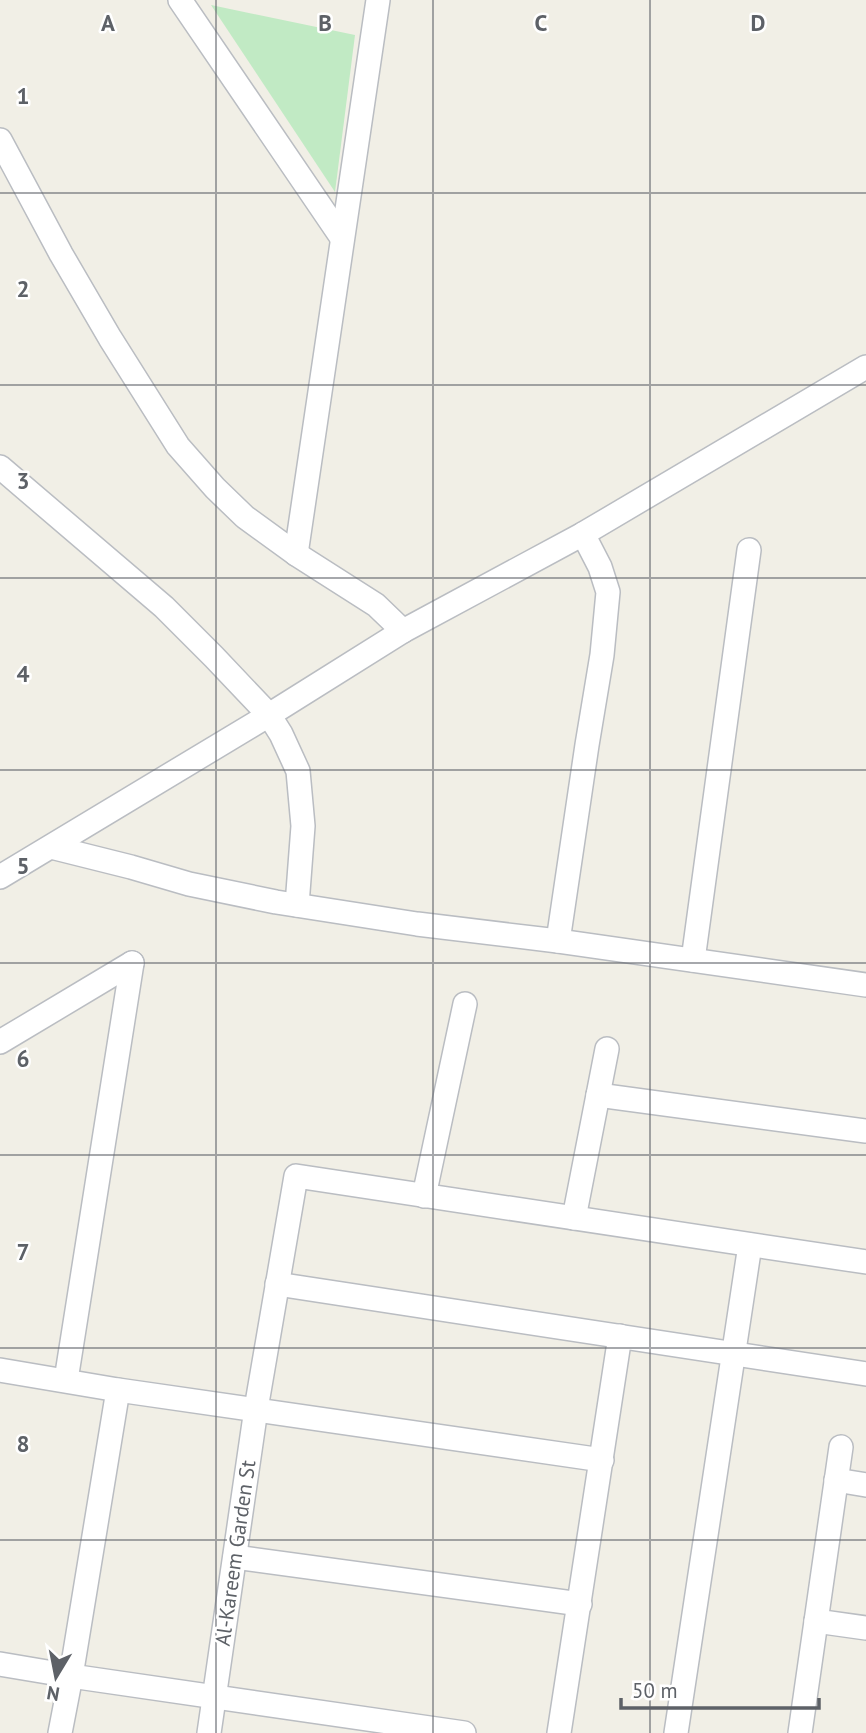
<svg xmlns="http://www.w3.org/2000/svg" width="866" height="1733" font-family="'PT Sans',sans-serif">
  <rect width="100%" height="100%" fill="#f1efe6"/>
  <polygon fill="#c1eac4" points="211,5 355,35 335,192"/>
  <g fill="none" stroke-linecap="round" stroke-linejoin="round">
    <defs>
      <g id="minor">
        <polyline points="180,0 342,238"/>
        <polyline points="0,140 61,254 110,338 178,446 215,488 245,517 296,554 376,605 403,631"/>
        <polyline points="0,467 164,607 214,657 269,715 281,734 298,771 303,826 297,905"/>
        <polyline points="296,554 378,0"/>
        <polyline points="51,847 131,867 189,884 276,902 417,924 558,941 866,985"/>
        <polyline points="0,877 269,715 403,631 583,534 866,367"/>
        <polyline points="558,941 587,745 602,655 608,592 600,567 583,534"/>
        <polyline points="693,960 749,550"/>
        <polyline points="0,1042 132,963"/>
        <polyline points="598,1095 866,1131"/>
        <polyline points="424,1196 465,1004"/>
        <polyline points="574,1218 607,1049"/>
        <polyline points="277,1284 866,1374"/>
        <polyline points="0,1370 118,1390 602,1460"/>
        <polyline points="66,1380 132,963"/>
        <polyline points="836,1480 866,1485"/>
        <polyline points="235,1557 580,1604"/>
        <polyline points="816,1621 866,1628"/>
        <polyline points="0,1664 71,1676 464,1733"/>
        <polyline points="60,1733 71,1676 118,1390"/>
        <polyline points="209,1733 256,1409 296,1176 866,1262"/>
        <polyline points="559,1733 620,1336"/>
        <polyline points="676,1733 750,1245"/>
        <polyline points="800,1733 841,1447"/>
      </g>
    </defs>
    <use href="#minor" stroke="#babdc2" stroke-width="26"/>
    <use href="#minor" stroke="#fff" stroke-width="23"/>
  </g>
  <path fill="none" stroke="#5d6167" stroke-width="2" stroke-opacity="0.55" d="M 216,0 L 216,1733M 433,0 L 433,1733M 650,0 L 650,1733M 0,193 L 866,193M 0,385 L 866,385M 0,578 L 866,578M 0,770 L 866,770M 0,963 L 866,963M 0,1155 L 866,1155M 0,1348 L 866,1348M 0,1540 L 866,1540"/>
  <g text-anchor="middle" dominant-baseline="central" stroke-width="5" stroke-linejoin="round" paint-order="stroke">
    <g font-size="21" fill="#5d6167" stroke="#fff">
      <text transform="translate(235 1553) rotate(-82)">Al-Kareem Garden St</text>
    </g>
  </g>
  <g font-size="23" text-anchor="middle" font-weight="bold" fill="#5d6167" stroke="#fff" stroke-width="5" stroke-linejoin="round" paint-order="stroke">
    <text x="108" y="31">A</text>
    <text x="325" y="31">B</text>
    <text x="541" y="31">C</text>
    <text x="758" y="31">D</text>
    <text x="23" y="104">1</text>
    <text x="23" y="297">2</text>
    <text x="23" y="489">3</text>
    <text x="23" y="682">4</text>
    <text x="23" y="874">5</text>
    <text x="23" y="1067">6</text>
    <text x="23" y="1260">7</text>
    <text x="23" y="1452">8</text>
  </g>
  <g transform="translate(56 1677) rotate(190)" stroke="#ffffff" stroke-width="5" paint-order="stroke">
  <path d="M0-5L12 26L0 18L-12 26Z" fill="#5d6167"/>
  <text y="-10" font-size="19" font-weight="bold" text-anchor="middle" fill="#5d6167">N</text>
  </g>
  <path d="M621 1698v10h198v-10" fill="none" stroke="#5d6167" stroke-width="3.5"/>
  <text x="632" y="1698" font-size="21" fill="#5d6167" stroke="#ffffff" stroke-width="5" paint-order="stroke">50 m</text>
</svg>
